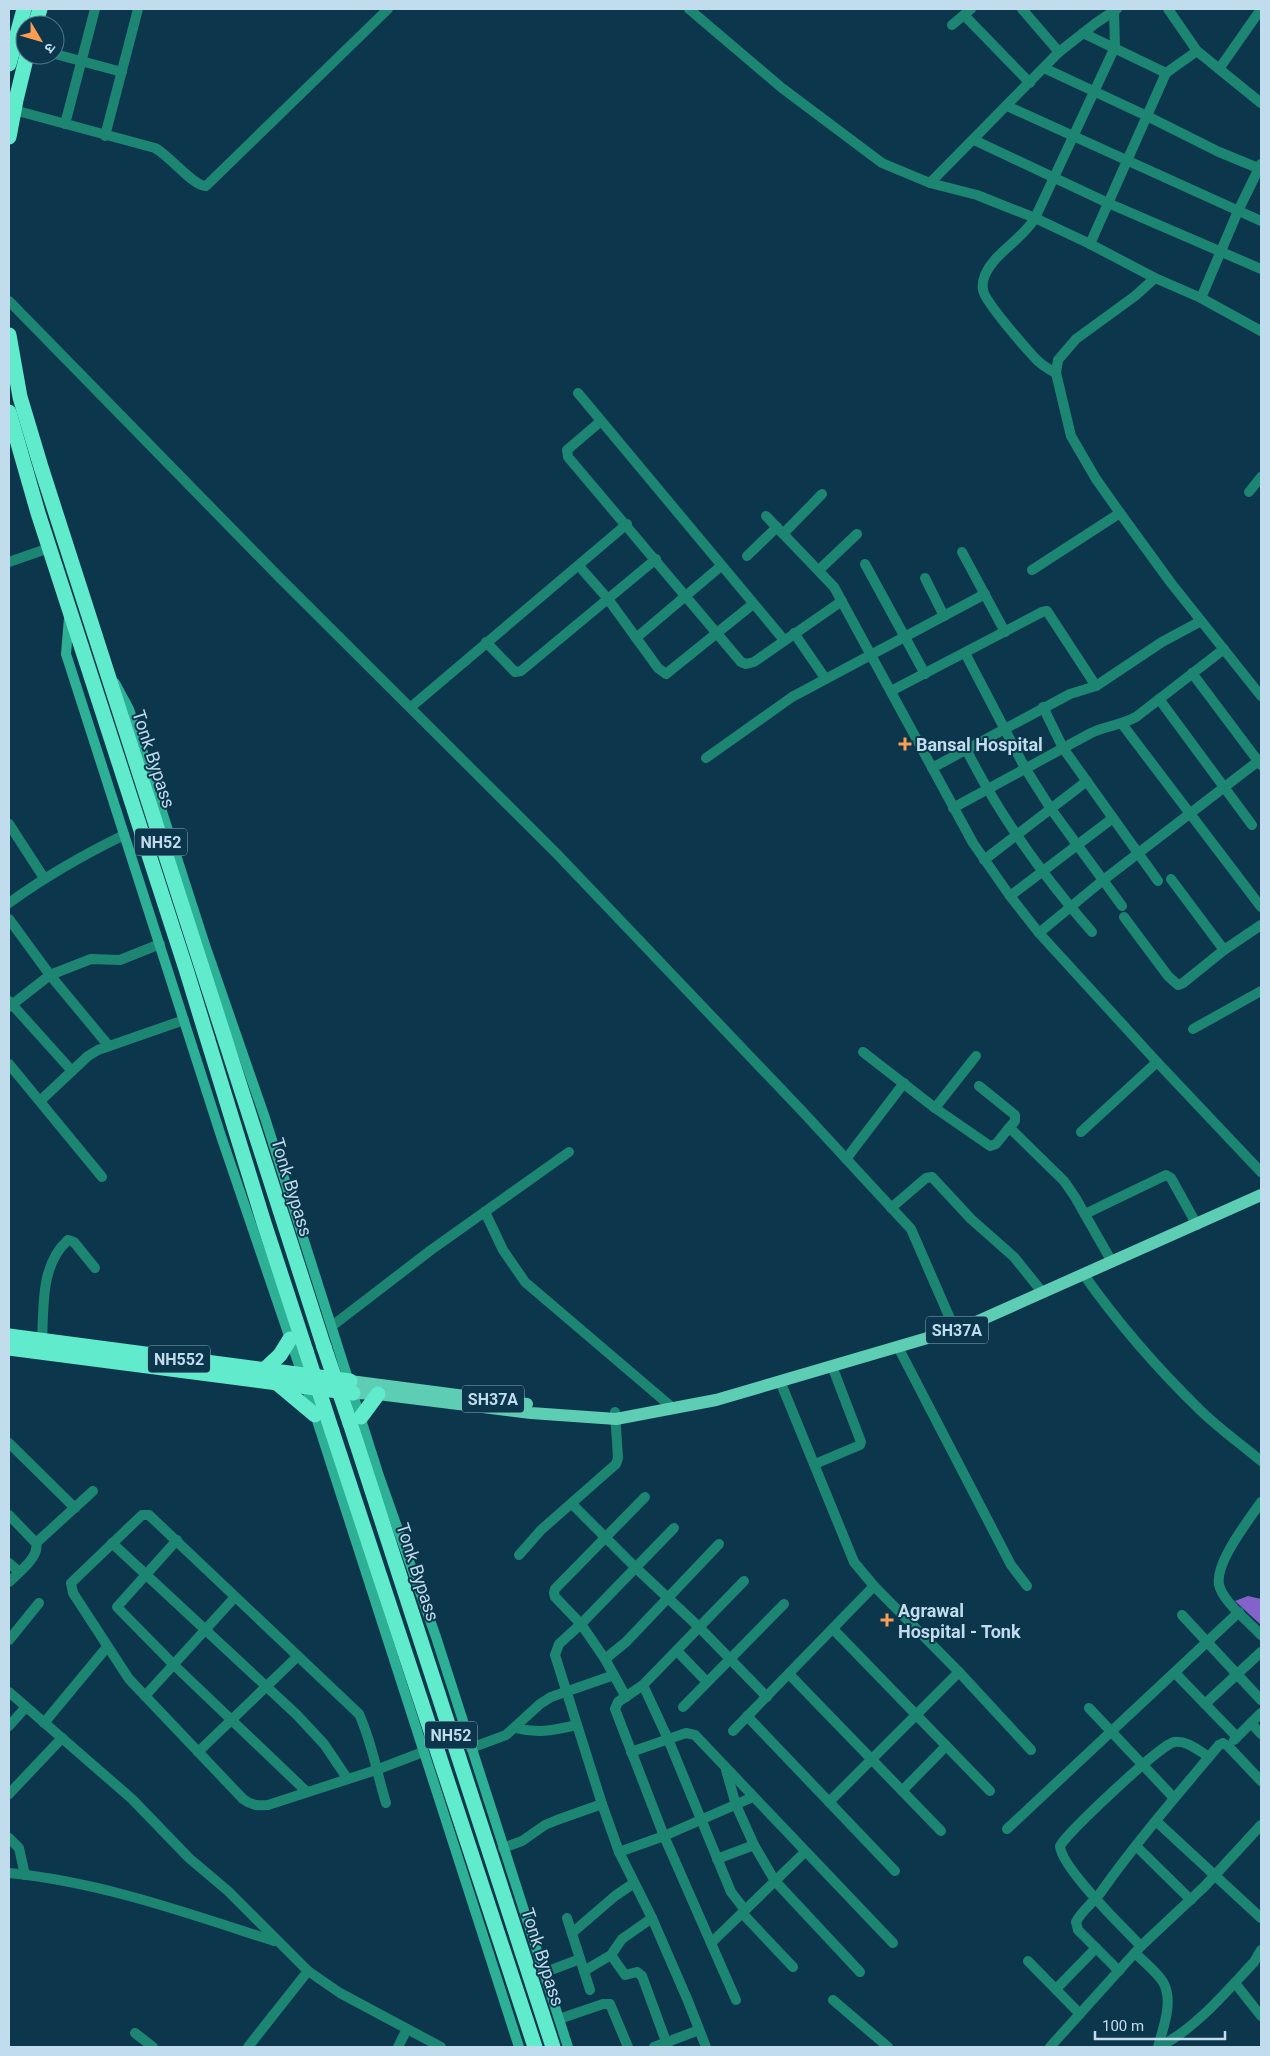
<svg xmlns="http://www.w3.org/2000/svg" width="1270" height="2056" font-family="Roboto,'Noto Sans Devanagari',sans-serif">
  <rect width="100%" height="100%" fill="#0c364c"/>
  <polygon fill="#8362c9" points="1248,1596 1261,1599 1261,1625 1235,1601"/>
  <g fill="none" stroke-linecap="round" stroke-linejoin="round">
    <g stroke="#1d8672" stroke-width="10">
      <polyline points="689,9 782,88 882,163 930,183 977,195 1035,218 1090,244 1155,278 1201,298 1261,331"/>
      <polyline points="1022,9 1059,52"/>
      <polyline points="1168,9 1197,51 1261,103"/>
      <polyline points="964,15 1030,83"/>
      <polyline points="952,25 971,9"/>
      <polyline points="1083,33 1166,73"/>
      <polyline points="55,54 122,72"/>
      <polyline points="1044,68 1147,116 1219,152 1258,168"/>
      <polyline points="1219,69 1261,9"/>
      <path d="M 1007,106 C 1092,144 1176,183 1261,221"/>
      <path d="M 14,110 L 155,148 C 170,156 194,187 206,186 L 388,9"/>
      <polyline points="65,124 95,9"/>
      <polyline points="105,136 138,9"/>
      <polyline points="974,140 1108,203 1261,269"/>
      <polyline points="930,183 1059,52 1096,23 1117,9"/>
      <polyline points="1090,244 1166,73 1197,51"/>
      <polyline points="1155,278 1135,296 1076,339 1058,360 1056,373 1071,436 1096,479 1120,513 1171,583 1261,696"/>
      <polyline points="1201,298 1238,211 1261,164"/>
      <polyline points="9,301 279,577 557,854 802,1111 911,1229 955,1330"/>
      <path d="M 1056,373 C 1048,369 1040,364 1034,357 C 1024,346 985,302 983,290 C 982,285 983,280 985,275 C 995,252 1023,239 1035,218 L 1115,47 L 1114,11"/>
      <polyline points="578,393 784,640"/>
      <polyline points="601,421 567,450 568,457 741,662 746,664 754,662 842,601"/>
      <polyline points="1249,492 1261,477"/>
      <polyline points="766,516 834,587 973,843 1010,896 1039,933 1157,1062 1261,1172"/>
      <polyline points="783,534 822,494"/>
      <polyline points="962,552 1005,632"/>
      <polyline points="747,556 777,527"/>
      <polyline points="9,562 49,548"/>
      <polyline points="865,564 925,674"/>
      <polyline points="579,566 608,599 658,668 666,674 753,604"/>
      <polyline points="819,570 857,534"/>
      <polyline points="1032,570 1120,513"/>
      <polyline points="925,578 944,616"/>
      <polyline points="794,633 825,678"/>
      <polyline points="636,638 721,566"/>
      <polyline points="486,642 515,672 521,671 656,559"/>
      <polyline points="965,653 1025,768 1051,809 1122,906"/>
      <polyline points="1192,673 1261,765"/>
      <polyline points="891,691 1042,612 1047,611 1096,686"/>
      <polyline points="1159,699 1252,825"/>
      <polyline points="411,707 627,524"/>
      <polyline points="1043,707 1063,748 1158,881"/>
      <polyline points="1122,724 1261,907"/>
      <path d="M 966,749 C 999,815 1043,876 1092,932"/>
      <polyline points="706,758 792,697 985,594"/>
      <polyline points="932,768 1070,694 1096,686 1162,642 1201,621"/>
      <path d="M 953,808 L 1091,733 C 1106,726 1121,725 1136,717 L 1224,649"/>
      <polyline points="9,824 44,878"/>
      <polyline points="984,860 1087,781"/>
      <polyline points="1171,879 1224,950"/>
      <polyline points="1010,896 1113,818"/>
      <path d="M 9,903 C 46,876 83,855 124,835"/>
      <polyline points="1124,917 1168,976 1178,985 1183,983 1224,950 1261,925"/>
      <polyline points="9,919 50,975 108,1045"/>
      <polyline points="1039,933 1102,881 1261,759"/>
      <polyline points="9,1001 72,1071"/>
      <polyline points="9,1007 50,975 91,959 120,960 160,944"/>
      <polyline points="1193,1029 1261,991"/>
      <polyline points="863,1052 935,1108 990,1146 996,1144 1008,1129 1013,1131 1064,1181 1075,1197 1112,1262"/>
      <polyline points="9,1064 102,1177"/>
      <polyline points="979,1086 1015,1115 1015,1121 1008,1129"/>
      <polyline points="40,1101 88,1056 98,1050 184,1020"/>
      <polyline points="935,1108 976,1056"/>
      <polyline points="1081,1132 1157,1062"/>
      <polyline points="846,1159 904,1083"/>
      <polyline points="891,1208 926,1178 932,1177 971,1219 1014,1257 1043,1293"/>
      <polyline points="485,1212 503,1250 525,1282 674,1409"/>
      <polyline points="1085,1214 1166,1175 1171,1178 1197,1225"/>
      <path d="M 1084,1275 C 1118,1323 1157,1368 1199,1409 C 1218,1428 1241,1444 1261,1461"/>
      <polyline points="332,1326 431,1250 569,1152"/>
      <path d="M 42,1341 C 44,1307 40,1265 68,1240 L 74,1242 L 95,1268"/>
      <polyline points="898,1347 1011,1565 1027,1586"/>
      <polyline points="780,1381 854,1562 874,1586 959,1672 1031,1750"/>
      <polyline points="9,1443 75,1508"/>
      <polyline points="815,1464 860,1445 861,1442 832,1366"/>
      <path d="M 1261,1502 C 1249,1520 1211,1567 1220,1588 C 1226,1604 1249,1622 1261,1635"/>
      <polyline points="572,1504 636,1568 700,1628 767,1697"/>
      <path d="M 9,1515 L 36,1543 C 40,1557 18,1573 9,1582"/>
      <polyline points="674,1528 581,1624 559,1644 555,1655 602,1804 619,1852 652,1918 688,2001 706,2047"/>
      <polyline points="177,1540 117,1607 174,1665 307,1792"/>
      <polyline points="36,1543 93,1491"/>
      <polyline points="112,1543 297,1715 324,1744 347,1778"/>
      <polyline points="519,1555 541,1530 616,1464 618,1458 615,1412"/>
      <polyline points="9,1563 19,1572"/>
      <polyline points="1182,1615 1261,1700"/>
      <polyline points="833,1629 990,1791"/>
      <polyline points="9,1640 39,1603"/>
      <polyline points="677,1651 707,1682"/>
      <polyline points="605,1659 626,1642 719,1544"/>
      <polyline points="1175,1673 1237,1737"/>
      <polyline points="789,1674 941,1831"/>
      <polyline points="643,1685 668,1739 731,1892 745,1910"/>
      <polyline points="9,1692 132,1799 189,1858 228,1891 308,1971 340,1993 441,2047"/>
      <polyline points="145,1696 235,1597"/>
      <polyline points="626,1697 605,1659 581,1624 555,1597 554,1593 555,1589 645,1497"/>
      <polyline points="1205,1704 1261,1652"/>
      <polyline points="683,1707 784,1604"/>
      <polyline points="1089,1708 1174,1798"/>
      <polyline points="747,1716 895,1871"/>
      <polyline points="44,1723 107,1647"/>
      <polyline points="1251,1723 1261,1734"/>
      <polyline points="9,1726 26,1707"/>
      <path d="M 515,1728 C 539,1734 554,1730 577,1725"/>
      <polyline points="733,1731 874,1586"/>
      <polyline points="1234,1740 1261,1713"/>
      <polyline points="471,1748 506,1735 540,1704 551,1697 614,1675"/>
      <polyline points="198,1752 298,1656"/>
      <polyline points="631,1752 686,1733 695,1735 893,1943"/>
      <polyline points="726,1770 736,1805 754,1845 775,1881 860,1972"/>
      <polyline points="902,1791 946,1746"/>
      <polyline points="9,1794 62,1738"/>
      <polyline points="829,1802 959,1672"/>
      <path d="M 386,1803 C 377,1774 372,1742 359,1714 L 149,1515 L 142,1515 L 71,1583 L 73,1593 L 129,1679 L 243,1799 C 251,1805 257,1806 268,1805 L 376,1770 L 423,1752"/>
      <polyline points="1156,1821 1261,1918"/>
      <polyline points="1007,1829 1239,1612"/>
      <polyline points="9,1838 19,1848 25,1875"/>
      <polyline points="1136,1846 1191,1900"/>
      <polyline points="503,1848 522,1841 545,1825 557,1820 602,1804"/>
      <polyline points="619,1852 664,1836 753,1797"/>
      <polyline points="717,1859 754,1845"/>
      <path d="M 9,1873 C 101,1882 187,1913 274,1941"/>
      <polyline points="742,1913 793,1967"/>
      <polyline points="567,1918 590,1990"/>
      <polyline points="572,1933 615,1896 634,1883"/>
      <polyline points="711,1943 805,1852"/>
      <path d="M 1141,1946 C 1124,1929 1061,1867 1060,1846 C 1069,1831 1160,1745 1174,1742 C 1187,1740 1199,1751 1209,1757"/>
      <path d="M 1135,1953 C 1144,1962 1156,1971 1163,1982 C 1174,2001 1163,2028 1158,2047"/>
      <polyline points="611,1955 625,1975 637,1972 642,1976 668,2047"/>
      <polyline points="1028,1961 1080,2014"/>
      <polyline points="584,1971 611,1955 622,1939 652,1918"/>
      <path d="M 1119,1971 L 1078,1930 L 1076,1922 C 1082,1910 1093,1903 1101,1892 C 1137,1841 1179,1793 1219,1745 L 1223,1743 L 1228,1746 L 1261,1781"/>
      <polyline points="543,1973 580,1959"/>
      <polyline points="1235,1983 1261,2016"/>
      <polyline points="1056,1989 1096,1948"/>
      <polyline points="736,2000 664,1836 615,1709 618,1702 643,1685 744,1581"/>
      <polyline points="833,2000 888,2047"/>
      <polyline points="559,2019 603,2004 610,2004 628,2047"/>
      <polyline points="135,2033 153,2047"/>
      <polyline points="248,2047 308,1971"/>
      <polyline points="398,2047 407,2029"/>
      <polyline points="654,2047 699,2030"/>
      <polyline points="1050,2047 1141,1946 1205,1886 1261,1825"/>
      <path d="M 1159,2047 C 1196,2028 1226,1992 1254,1962 L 1261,1950"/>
    </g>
    <g stroke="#2db096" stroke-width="10">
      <polyline points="69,618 66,654 221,1136 302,1374 519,2047"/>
      <polyline points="115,683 129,709 205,945 265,1118 379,1476 436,1637 568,2047"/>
    </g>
    <g stroke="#5dcdb3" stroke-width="12">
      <polyline points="350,1381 527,1404"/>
      <polyline points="353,1393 378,1394 531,1413 616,1419 716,1400 965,1327 1261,1195"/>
    </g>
    <g stroke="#60ebcc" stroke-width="15">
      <polyline points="35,25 40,9"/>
      <polyline points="9,64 24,9"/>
      <polyline points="9,137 16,100 27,55"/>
      <polyline points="9,335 20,397 41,467 324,1347"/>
      <polyline points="9,412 38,513 186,969 264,1223 306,1351"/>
      <polyline points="9,1336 350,1381"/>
      <polyline points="9,1348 353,1393"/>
      <polyline points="265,1369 280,1355 290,1339"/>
      <polyline points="278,1384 315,1415"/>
      <polyline points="361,1417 378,1394"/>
      <polyline points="350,1423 553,2047"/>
      <polyline points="332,1431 535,2047"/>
    </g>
    <g stroke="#60ebcc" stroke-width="15">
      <polyline points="324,1347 350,1423"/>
      <polyline points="306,1351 332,1431"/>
    </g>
  </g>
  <g fill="#fd9d54" stroke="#0c364c" stroke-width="2">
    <path d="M902.5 736.5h5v5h5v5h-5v5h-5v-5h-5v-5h5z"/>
    <path d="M884.5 1612.5h5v5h5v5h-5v5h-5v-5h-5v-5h5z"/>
  </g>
  <g text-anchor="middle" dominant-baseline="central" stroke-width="4" stroke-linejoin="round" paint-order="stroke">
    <g fill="#0c364c" stroke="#8baabc" stroke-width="1">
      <rect x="135" y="828.5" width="52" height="27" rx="4"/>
      <rect x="926" y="1316.5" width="62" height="27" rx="4"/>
      <rect x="148" y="1345.5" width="62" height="27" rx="4"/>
      <rect x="462" y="1385.5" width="62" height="27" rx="4"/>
      <rect x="425" y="1721.5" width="52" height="27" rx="4"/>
    </g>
    <g font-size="16" font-weight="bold" fill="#c1dcec">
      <text x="161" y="842">NH52</text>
      <text x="957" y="1330">SH37A</text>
      <text x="179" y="1359">NH552</text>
      <text x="493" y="1399">SH37A</text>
      <text x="451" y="1735">NH52</text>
    </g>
    <g font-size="18" font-weight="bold" fill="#c1dcec" stroke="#0c364c" text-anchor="start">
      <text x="916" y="744">Bansal Hospital</text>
      <text x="898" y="1610">Agrawal<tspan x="898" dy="21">Hospital - Tonk</tspan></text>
    </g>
    <g font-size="18" fill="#c1dcec" stroke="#0c364c">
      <text transform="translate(154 759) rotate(72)">Tonk Bypass</text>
      <text transform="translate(292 1187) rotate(73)">Tonk Bypass</text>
      <text transform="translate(418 1572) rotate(72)">Tonk Bypass</text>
      <text transform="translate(543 1957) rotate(72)">Tonk Bypass</text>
    </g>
  </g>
  <rect width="1270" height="2056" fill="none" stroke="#c1dcec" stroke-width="20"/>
  <g transform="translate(40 40) rotate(128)"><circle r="24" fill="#0c364c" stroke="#54788c"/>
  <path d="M0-4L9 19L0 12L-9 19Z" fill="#fd9d54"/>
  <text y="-8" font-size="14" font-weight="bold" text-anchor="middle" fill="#c1dcec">उ</text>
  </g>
  <path d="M1095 2031v8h130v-8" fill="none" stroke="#c1dcec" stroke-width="2.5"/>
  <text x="1102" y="2031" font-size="15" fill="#c1dcec" stroke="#0c364c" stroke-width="4" paint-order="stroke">100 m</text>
</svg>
